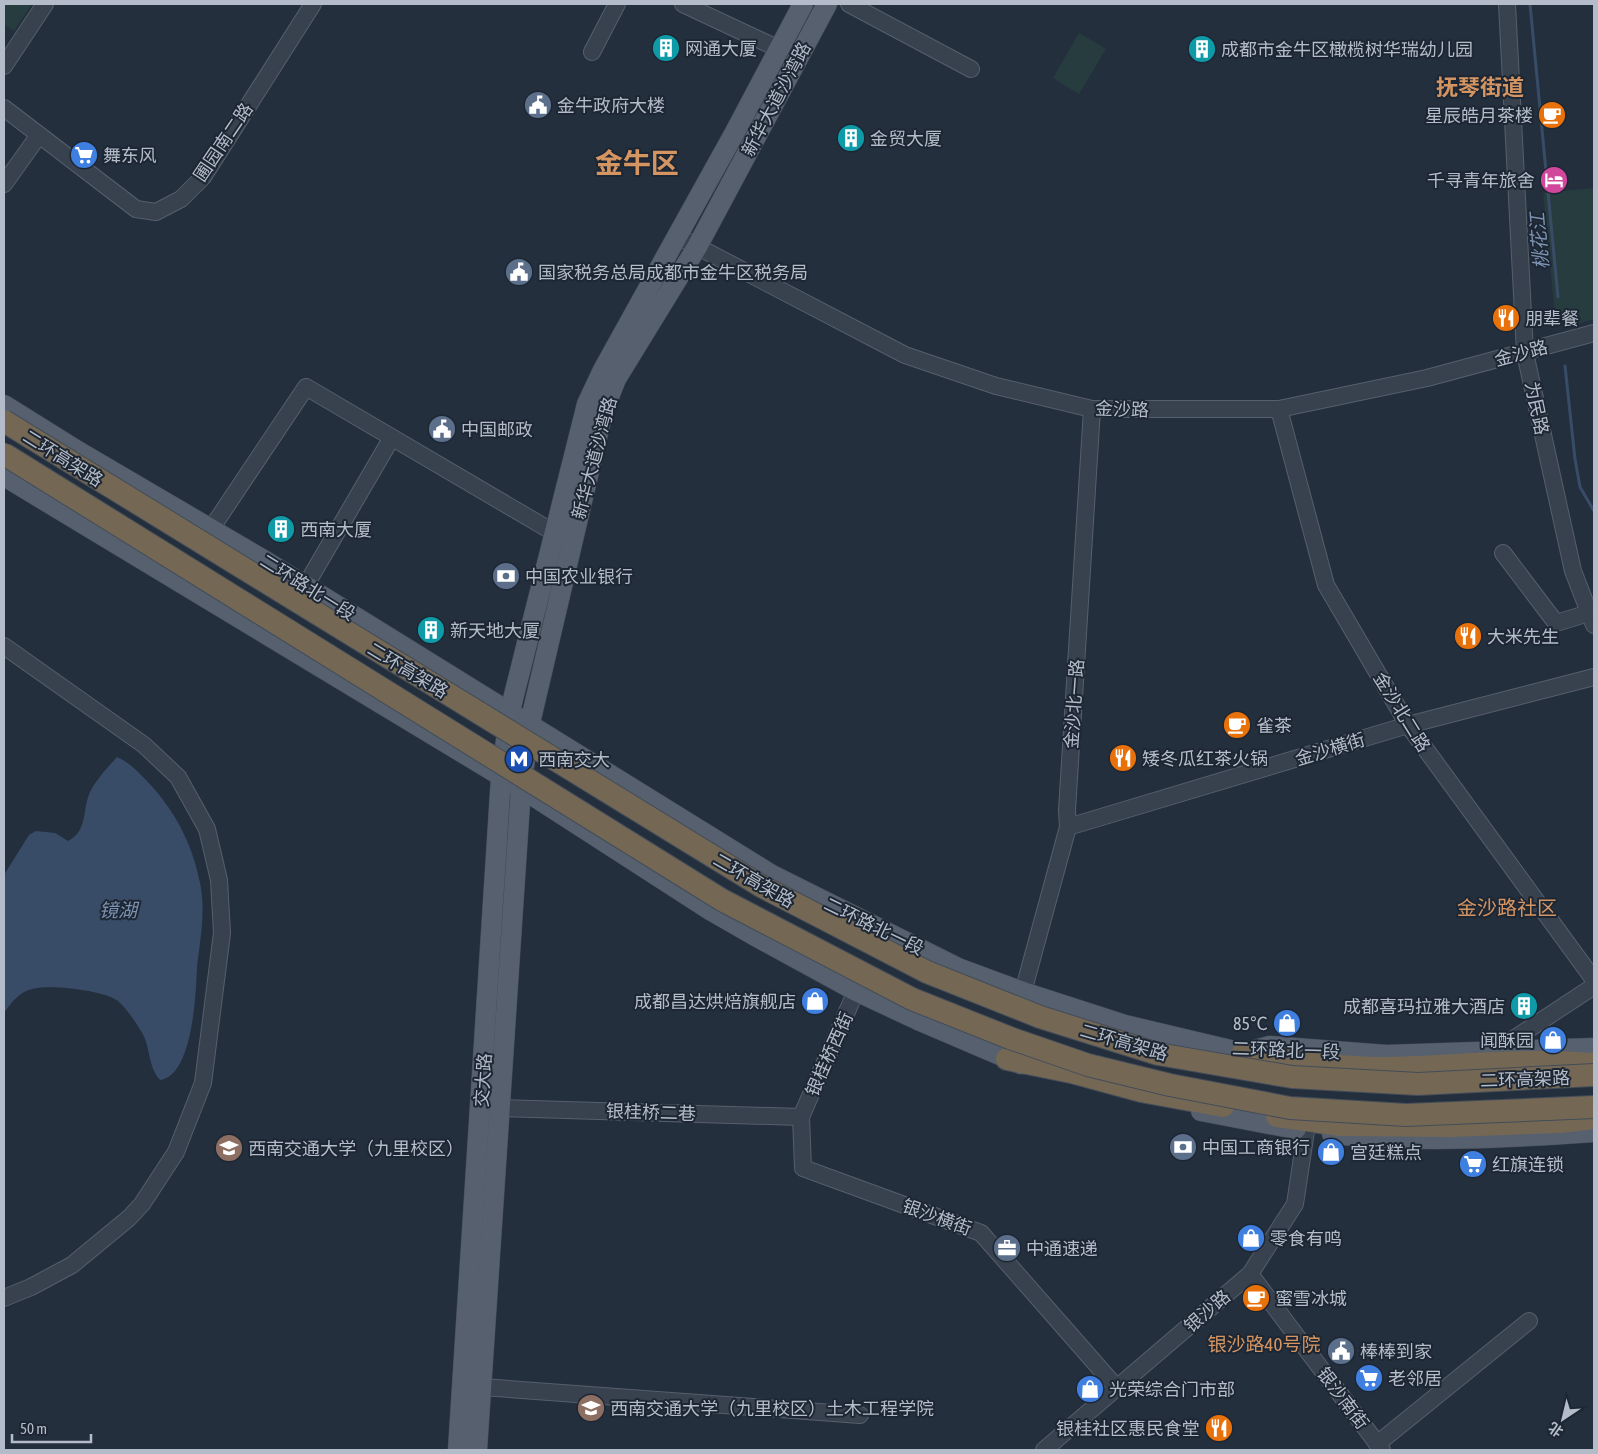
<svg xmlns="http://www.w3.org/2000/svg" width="1598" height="1454" font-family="'Asap Condensed','Noto Sans SC',sans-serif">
  <rect width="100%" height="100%" fill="#242f3e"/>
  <g fill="#263c3f">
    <polygon points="4,4 32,4 14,31 4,24"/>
    <polygon points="1079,33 1106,49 1079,94 1053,78"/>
    <polygon points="1594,188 1594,319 1570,326 1555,315 1543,193"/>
  </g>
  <path fill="#394c67" d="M 117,757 C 127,761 136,770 144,778 C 173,807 192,842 200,883 C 206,911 200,940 197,967 C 196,992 193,1076 160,1080 C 147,1065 151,1046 141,1031 C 135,1021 126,1008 118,1001 C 104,990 48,984 32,989 C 19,992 11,1003 4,1013 L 4,875 L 29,835 L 36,831 L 55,833 L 68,841 C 88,831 82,810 90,792 C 96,780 108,767 117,757 Z"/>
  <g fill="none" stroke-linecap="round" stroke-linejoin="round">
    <g stroke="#394c67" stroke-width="3">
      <polyline points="1530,4 1558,297"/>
      <polyline points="1565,366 1575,459 1580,487 1594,511"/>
    </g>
    <defs>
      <g id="minor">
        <polyline points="683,4 779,49"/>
        <polyline points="849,4 971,69"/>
        <polyline points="1507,4 1525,353 1573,571 1594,625"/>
        <polyline points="592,52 617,4"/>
        <polyline points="4,66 45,4"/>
        <polyline points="4,108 136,209 156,212 181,199 203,177 313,4"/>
        <polyline points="4,184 39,135"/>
        <polyline points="677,236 905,355 996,386 1092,409 1279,409 1427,378 1594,333"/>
        <polyline points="1279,409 1326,585 1408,725 1594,980"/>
        <polyline points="211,529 306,387 553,532"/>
        <polyline points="1503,553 1556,623 1589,613"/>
        <polyline points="306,585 391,439"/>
        <polyline points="4,646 144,745 178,777 207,829 219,880 222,933 203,1083 176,1152 142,1204 129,1218 72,1265 31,1287 4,1298"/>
        <polyline points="1068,827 1408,725 1594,677"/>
        <polyline points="856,991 801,1117 803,1168 981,1233 1117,1388"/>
        <polyline points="1023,992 1068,827 1067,810 1092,409"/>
        <polyline points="1497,1050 1594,986"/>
        <polyline points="501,1108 801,1117"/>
        <polyline points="1250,1274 1382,1450"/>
        <polyline points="482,1387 860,1415"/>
        <polyline points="1377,1444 1529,1321"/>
        <polyline points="1044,1450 1250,1274 1295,1204 1306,1131"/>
      </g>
      <g id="major">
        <polyline points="4,405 76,450 262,559 772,875 958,968 1023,992 1125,1025 1243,1053 1270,1046 1386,1055 1594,1048"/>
        <polyline points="4,476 521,788 710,910 757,937 856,991 918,1020 1021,1064"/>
        <polyline points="1201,1111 1296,1129"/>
        <path d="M 1332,1134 C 1419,1143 1507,1138 1594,1132"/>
        <polyline points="458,1450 501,777 510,711 587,404 603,370 735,132 803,4"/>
        <polyline points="477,1450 521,788 530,723 603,412 616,379 697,247 827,4"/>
      </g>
      <g id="highway">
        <path d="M 1243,1053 C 1290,1061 1337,1068 1384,1068 C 1454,1067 1525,1058 1594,1064"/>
        <polyline points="1007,1059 1071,1072 1141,1091 1223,1106"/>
        <polyline points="1277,1116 1341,1125 1451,1126 1560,1122 1594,1118"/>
      </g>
    </defs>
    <use href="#minor" stroke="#565f6c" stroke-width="18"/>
    <use href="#major" stroke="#414a57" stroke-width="21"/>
    <use href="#highway" stroke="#434c59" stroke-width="24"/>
    <use href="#minor" stroke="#38414e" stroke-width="16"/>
    <use href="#major" stroke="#56606e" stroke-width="20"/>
    <use href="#highway" stroke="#746855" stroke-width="22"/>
    <defs>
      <g id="highway-bridge">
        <polyline points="4,421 761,886 927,972 1040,1017 1158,1054 1292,1077 1418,1084 1594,1075"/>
        <polyline points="4,454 722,900 912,999 1010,1038 1088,1065 1170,1085 1290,1108 1406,1115 1594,1107"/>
      </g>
    </defs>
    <use href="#highway-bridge" stroke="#434c59" stroke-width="24" stroke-linecap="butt"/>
    <use href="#highway-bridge" stroke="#746855" stroke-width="22"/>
  </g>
  <defs>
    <symbol id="building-disc" viewBox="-11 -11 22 22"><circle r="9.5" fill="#0f9aa8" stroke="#1d2633"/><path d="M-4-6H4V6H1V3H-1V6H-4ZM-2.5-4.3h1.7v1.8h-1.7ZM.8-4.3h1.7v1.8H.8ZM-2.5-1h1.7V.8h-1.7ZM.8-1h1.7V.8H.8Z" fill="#fff"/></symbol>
    <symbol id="civic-disc" viewBox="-11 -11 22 22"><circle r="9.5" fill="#5c6f8a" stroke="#1d2633"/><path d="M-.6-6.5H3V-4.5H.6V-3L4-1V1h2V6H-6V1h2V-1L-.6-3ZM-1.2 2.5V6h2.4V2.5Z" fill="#fff"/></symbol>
    <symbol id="cafe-disc" viewBox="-11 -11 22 22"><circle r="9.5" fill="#e8710a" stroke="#1d2633"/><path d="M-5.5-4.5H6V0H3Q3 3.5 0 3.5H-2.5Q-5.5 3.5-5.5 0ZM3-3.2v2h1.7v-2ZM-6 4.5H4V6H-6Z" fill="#fff"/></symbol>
    <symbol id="supermarket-disc" viewBox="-11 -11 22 22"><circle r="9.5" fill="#3f7fe0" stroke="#1d2633"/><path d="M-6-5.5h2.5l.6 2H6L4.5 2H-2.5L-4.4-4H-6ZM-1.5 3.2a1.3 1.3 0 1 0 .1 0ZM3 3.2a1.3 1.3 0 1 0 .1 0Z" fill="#fff"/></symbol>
    <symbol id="hotel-disc" viewBox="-11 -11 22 22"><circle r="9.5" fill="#d1479c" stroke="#1d2633"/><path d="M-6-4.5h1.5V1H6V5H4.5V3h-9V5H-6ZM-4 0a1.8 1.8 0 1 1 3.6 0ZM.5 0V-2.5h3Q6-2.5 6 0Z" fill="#fff"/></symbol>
    <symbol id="restaurant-disc" viewBox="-11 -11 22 22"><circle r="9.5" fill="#e8710a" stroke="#1d2633"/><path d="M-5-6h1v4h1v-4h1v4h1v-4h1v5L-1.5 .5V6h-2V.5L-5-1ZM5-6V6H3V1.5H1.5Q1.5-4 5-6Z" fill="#fff"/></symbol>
    <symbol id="bank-disc" viewBox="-11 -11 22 22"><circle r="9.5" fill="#5c6f8a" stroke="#1d2633"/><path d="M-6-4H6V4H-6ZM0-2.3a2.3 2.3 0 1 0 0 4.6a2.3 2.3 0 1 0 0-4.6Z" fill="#fff"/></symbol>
    <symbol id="metro-disc" viewBox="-11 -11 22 22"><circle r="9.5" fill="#1a4fb4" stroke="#1d2633"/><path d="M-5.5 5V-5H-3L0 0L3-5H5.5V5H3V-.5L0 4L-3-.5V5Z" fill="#fff"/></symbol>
    <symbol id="shop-disc" viewBox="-11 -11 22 22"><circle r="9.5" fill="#3f7fe0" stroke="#1d2633"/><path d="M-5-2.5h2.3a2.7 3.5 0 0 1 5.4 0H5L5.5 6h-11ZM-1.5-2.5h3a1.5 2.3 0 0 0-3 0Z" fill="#fff"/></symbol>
    <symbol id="university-disc" viewBox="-11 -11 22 22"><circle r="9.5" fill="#8d6e63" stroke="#1d2633"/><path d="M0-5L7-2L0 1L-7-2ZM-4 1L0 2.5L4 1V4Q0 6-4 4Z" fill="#fff"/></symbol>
    <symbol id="office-disc" viewBox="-11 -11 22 22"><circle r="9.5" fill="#5c6f8a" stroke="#1d2633"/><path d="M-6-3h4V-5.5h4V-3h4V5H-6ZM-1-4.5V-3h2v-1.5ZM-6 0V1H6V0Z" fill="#fff"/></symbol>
  </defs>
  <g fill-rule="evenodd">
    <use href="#building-disc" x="650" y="32" width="32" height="32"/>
    <use href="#building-disc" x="1186" y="33" width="32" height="32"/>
    <use href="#civic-disc" x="522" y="89" width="32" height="32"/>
    <use href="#cafe-disc" x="1536" y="99" width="32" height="32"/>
    <use href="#building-disc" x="835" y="122" width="32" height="32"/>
    <use href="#supermarket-disc" x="68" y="139" width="32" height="32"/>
    <use href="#hotel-disc" x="1538" y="164" width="32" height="32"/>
    <use href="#civic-disc" x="503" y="256" width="32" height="32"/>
    <use href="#restaurant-disc" x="1490" y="302" width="32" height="32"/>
    <use href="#civic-disc" x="426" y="413" width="32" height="32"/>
    <use href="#building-disc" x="265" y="513" width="32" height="32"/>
    <use href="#bank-disc" x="490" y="560" width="32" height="32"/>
    <use href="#building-disc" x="415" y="614" width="32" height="32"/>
    <use href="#restaurant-disc" x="1452" y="620" width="32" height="32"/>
    <use href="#cafe-disc" x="1221" y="709" width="32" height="32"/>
    <use href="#restaurant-disc" x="1107" y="742" width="32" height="32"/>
    <use href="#metro-disc" x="503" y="743" width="32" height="32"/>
    <use href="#shop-disc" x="799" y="985" width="32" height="32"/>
    <use href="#building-disc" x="1508" y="990" width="32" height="32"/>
    <use href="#shop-disc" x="1271" y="1007" width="32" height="32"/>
    <use href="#shop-disc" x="1537" y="1024" width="32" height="32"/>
    <use href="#bank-disc" x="1167" y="1131" width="32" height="32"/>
    <use href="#university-disc" x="213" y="1132" width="32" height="32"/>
    <use href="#shop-disc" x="1315" y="1136" width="32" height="32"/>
    <use href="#supermarket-disc" x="1457" y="1148" width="32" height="32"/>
    <use href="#shop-disc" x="1235" y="1222" width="32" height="32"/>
    <use href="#office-disc" x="991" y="1232" width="32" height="32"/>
    <use href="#cafe-disc" x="1240" y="1282" width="32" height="32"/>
    <use href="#civic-disc" x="1325" y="1335" width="32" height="32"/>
    <use href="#supermarket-disc" x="1353" y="1362" width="32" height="32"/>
    <use href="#shop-disc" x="1074" y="1373" width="32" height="32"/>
    <use href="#university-disc" x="575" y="1392" width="32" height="32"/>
    <use href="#restaurant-disc" x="1203" y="1412" width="32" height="32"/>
  </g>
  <g text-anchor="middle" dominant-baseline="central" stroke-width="4" stroke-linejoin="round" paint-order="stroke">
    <g font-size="18" fill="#b4bcc9" stroke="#1d2633" text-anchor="start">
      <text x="685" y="48">网通大厦</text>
      <text x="1221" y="49">成都市金牛区橄榄树华瑞幼儿园</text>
      <text x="557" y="105">金牛政府大楼</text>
      <text x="1533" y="115" text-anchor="end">星辰皓月茶楼</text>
      <text x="870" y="138">金贸大厦</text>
      <text x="103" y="155">舞东风</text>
      <text x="1535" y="180" text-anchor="end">千寻青年旅舍</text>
      <text x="538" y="272">国家税务总局成都市金牛区税务局</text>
      <text x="1525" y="318">朋辈餐</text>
      <text x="461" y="429">中国邮政</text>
      <text x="300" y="529">西南大厦</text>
      <text x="525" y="576">中国农业银行</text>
      <text x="450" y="630">新天地大厦</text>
      <text x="1487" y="636">大米先生</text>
      <text x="1256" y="725">雀茶</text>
      <text x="1142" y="758">矮冬瓜红茶火锅</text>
      <text x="538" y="759">西南交大</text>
      <text x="796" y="1001" text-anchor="end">成都昌达烘焙旗舰店</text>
      <text x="1505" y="1006" text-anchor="end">成都喜玛拉雅大酒店</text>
      <text x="1268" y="1023" text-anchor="end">85℃</text>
      <text x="1534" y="1040" text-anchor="end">闻酥园</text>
      <text x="1202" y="1147">中国工商银行</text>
      <text x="248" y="1148">西南交通大学（九里校区）</text>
      <text x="1350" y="1152">宫廷糕点</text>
      <text x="1492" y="1164">红旗连锁</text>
      <text x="1270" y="1238">零食有鸣</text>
      <text x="1026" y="1248">中通速递</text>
      <text x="1275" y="1298">蜜雪冰城</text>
      <text x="1360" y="1351">棒棒到家</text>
      <text x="1388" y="1378">老邻居</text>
      <text x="1109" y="1389">光荣综合门市部</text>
      <text x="610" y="1408">西南交通大学（九里校区）土木工程学院</text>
      <text x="1200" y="1428" text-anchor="end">银桂社区惠民食堂</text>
    </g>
    <g font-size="18" fill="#b4bcc9" stroke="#1d2633">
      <text transform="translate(776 99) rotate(-62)">新华大道沙湾路</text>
      <text transform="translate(223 142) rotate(-56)">圃园南二路</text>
      <text transform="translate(1521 353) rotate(-15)">金沙路</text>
      <text transform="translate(1537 408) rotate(78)">为民路</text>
      <text transform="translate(1122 409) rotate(2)">金沙路</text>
      <text transform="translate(63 458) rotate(32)">二环高架路</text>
      <text transform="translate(594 458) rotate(-75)">新华大道沙湾路</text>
      <text transform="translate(308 587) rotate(32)">二环路北一段</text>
      <text transform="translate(408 670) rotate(31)">二环高架路</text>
      <text transform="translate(1074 704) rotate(-86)">金沙北一路</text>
      <text transform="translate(1402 712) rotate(58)">金沙北二路</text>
      <text transform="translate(1330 749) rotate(-17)">金沙横街</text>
      <text transform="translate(754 880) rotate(30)">二环高架路</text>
      <text transform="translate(874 926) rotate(26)">二环路北一段</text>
      <text transform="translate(1124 1042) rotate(16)">二环高架路</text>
      <text transform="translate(1286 1050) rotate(2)">二环路北一段</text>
      <text transform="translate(829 1054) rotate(-66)">银桂桥西街</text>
      <text transform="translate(1525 1079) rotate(-2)">二环高架路</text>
      <text transform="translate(483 1080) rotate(-86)">交大路</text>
      <text transform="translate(651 1112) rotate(2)">银桂桥二巷</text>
      <text transform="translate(937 1217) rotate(20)">银沙横街</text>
      <text transform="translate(1207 1311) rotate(-41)">银沙路</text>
      <text transform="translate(1343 1398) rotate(53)">银沙南街</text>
    </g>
    <g font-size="19" font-style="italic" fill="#7c92b1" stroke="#1d2633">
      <text transform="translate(1539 241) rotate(-95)">桃花江</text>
      <text x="118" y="910">镜湖</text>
    </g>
    <g font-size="19" fill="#d59563" stroke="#1d2633">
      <text x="1264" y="1344">银沙路40号院</text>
    </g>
    <g font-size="20" fill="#d59563" stroke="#1d2633">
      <text x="1507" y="907">金沙路社区</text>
    </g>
    <g font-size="22" font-weight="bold" fill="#d59563" stroke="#1d2633">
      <text x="1480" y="87">抚琴街道</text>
    </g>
    <g font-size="28" font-weight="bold" fill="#d59563" stroke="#1d2633">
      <text x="637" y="163">金牛区</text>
    </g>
  </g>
  <rect width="1598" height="1454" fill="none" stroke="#b4bcc9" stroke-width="10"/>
  <g transform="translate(1563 1419) rotate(215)" stroke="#1d2633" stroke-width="4" paint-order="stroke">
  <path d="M0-4L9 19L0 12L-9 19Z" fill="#b4bcc9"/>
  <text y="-8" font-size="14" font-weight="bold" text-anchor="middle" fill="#b4bcc9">北</text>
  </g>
  <path d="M12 1434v8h79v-8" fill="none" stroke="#b4bcc9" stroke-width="2.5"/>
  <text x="20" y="1434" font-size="15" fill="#b4bcc9" stroke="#1d2633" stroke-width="4" paint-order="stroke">50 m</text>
</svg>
